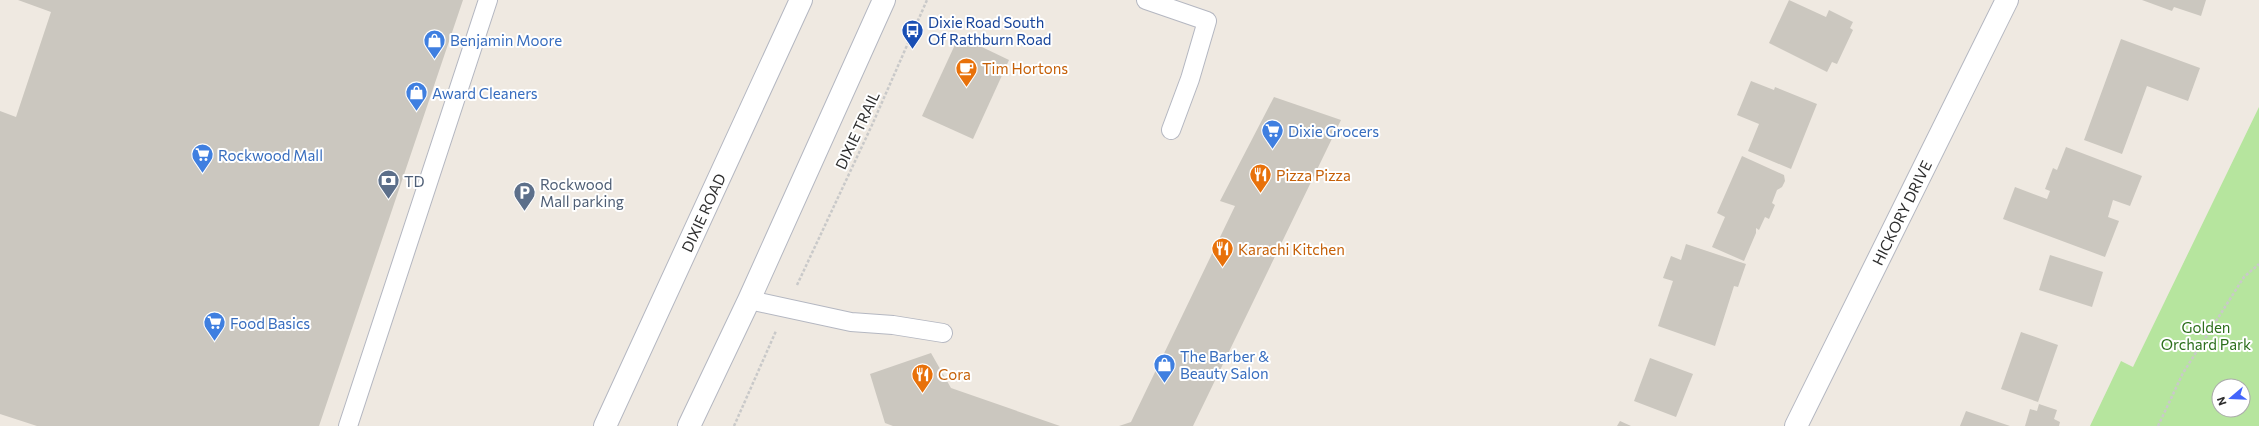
<svg xmlns="http://www.w3.org/2000/svg" width="2259" height="426" font-family="Commissioner,sans-serif">
  <rect width="100%" height="100%" fill="#efe9e1"/>
  <path fill="#b6e59e" fill-rule="evenodd" d="M 2259,107 L 2259,426 L 2090,426 L 2121,361 L 2133,367 ZM 2219,386 L 2243,386 L 2243,410 L 2219,410 Z"/>
  <g fill="#cbc7bf">
    <polygon points="18,0 463,0 319,426 37,426 0,414 0,111 16,117 51,12"/>
    <polygon points="1789,0 1826,17 1829,10 1853,22 1850,28 1853,30 1837,64 1832,62 1827,72 1769,43"/>
    <polygon points="2142,0 2206,0 2201,16 2174,7 2172,11"/>
    <polygon points="959,36 1009,60 973,139 922,116"/>
    <polygon points="2121,39 2200,68 2188,101 2147,86 2122,154 2084,140"/>
    <polygon points="1751,81 1774,90 1775,87 1817,104 1791,169 1748,151 1759,124 1737,115"/>
    <polygon points="1274,97 1341,120 1193,426 1119,426 1131,422 1235,206 1220,201"/>
    <polygon points="2066,147 2142,176 2130,206 2113,200 2108,217 2119,221 2105,257 2003,219 2015,187 2047,199 2050,191 2045,189 2053,168 2057,170"/>
    <polygon points="1742,156 1784,175 1785,181 1782,187 1777,190 1772,203 1775,205 1769,219 1765,217 1759,230 1756,228 1756,233 1744,261 1712,247 1725,217 1717,213"/>
    <polygon points="1686,244 1746,264 1738,287 1734,286 1715,346 1658,326 1673,281 1663,278 1671,256 1681,260"/>
    <polygon points="2050,255 2103,272 2092,307 2039,290"/>
    <polygon points="2021,332 2058,345 2038,402 2001,389"/>
    <polygon points="931,353 951,388 1060,426 893,426 885,423 870,374"/>
    <polygon points="1650,358 1693,374 1676,417 1634,401"/>
    <polygon points="2039,404 2057,410 2054,419 2060,422 2059,426 2025,426 2030,409 2037,411"/>
    <polygon points="1966,411 2010,426 1960,426"/>
    <polygon points="1620,421 1631,426 1617,426"/>
  </g>
  <g fill="none" stroke-linecap="round" stroke-linejoin="round">
    <defs>
      <g id="lane">
        <polyline points="1146,0 1207,21 1190,79 1171,130"/>
        <polyline points="749,300 851,322 893,325 943,333"/>
        <polyline points="348,426 488,0"/>
      </g>
      <g id="street">
        <path id="s1" d="M 1796,426 L 2007,0"/>
      </g>
      <g id="secondary">
        <path id="s2" d="M 605,426 L 801,0"/>
        <polyline points="689,426 749,300 884,0"/>
      </g>
    </defs>
    <use href="#lane" stroke="#b4b7c1" stroke-width="20"/>
    <use href="#street" stroke="#b4b7c1" stroke-width="24"/>
    <use href="#secondary" stroke="#b4b7c1" stroke-width="24"/>
    <g stroke="#c9c9c9" stroke-width="2.5" stroke-dasharray="3 2" stroke-linecap="butt">
      <polyline points="797,285 872,125 927,0"/>
      <polyline points="734,426 776,331"/>
      <polyline points="2158,426 2183,373 2244,277 2259,264"/>
    </g>
    <use href="#lane" stroke="#fff" stroke-width="18"/>
    <use href="#street" stroke="#fff" stroke-width="22"/>
    <use href="#secondary" stroke="#fff" stroke-width="22"/>
  </g>
  <defs>
    <symbol id="bus-pin" viewBox="-11 -11 22 30"><path d="M0 17L-7.5 6A9.5 9.5 0 1 1 7.5 6Z" fill="#1a4fb4" stroke="#fff"/><path d="M-5-6H5V4H4V6H2V4H-2V6H-4V4H-5ZM-3.5-4V0h7V-4ZM-3.5 1.2v1.5H-2V1.2ZM2 1.2v1.5H3.5V1.2Z" fill="#fff"/></symbol>
    <symbol id="shop-pin" viewBox="-11 -11 22 30"><path d="M0 17L-7.5 6A9.5 9.5 0 1 1 7.5 6Z" fill="#3f7fe0" stroke="#fff"/><path d="M-5-2.5h2.3a2.7 3.5 0 0 1 5.4 0H5L5.5 6h-11ZM-1.5-2.5h3a1.5 2.3 0 0 0-3 0Z" fill="#fff"/></symbol>
    <symbol id="cafe-pin" viewBox="-11 -11 22 30"><path d="M0 17L-7.5 6A9.5 9.5 0 1 1 7.5 6Z" fill="#e8710a" stroke="#fff"/><path d="M-5.5-4.5H6V0H3Q3 3.5 0 3.5H-2.5Q-5.5 3.5-5.5 0ZM3-3.2v2h1.7v-2ZM-6 4.5H4V6H-6Z" fill="#fff"/></symbol>
    <symbol id="supermarket-pin" viewBox="-11 -11 22 30"><path d="M0 17L-7.5 6A9.5 9.5 0 1 1 7.5 6Z" fill="#3f7fe0" stroke="#fff"/><path d="M-6-5.5h2.5l.6 2H6L4.5 2H-2.5L-4.4-4H-6ZM-1.5 3.2a1.3 1.3 0 1 0 .1 0ZM3 3.2a1.3 1.3 0 1 0 .1 0Z" fill="#fff"/></symbol>
    <symbol id="restaurant-pin" viewBox="-11 -11 22 30"><path d="M0 17L-7.5 6A9.5 9.5 0 1 1 7.5 6Z" fill="#e8710a" stroke="#fff"/><path d="M-5-6h1v4h1v-4h1v4h1v-4h1v5L-1.5 .5V6h-2V.5L-5-1ZM5-6V6H3V1.5H1.5Q1.5-4 5-6Z" fill="#fff"/></symbol>
    <symbol id="bank-pin" viewBox="-11 -11 22 30"><path d="M0 17L-7.5 6A9.5 9.5 0 1 1 7.5 6Z" fill="#5c6f8a" stroke="#fff"/><path d="M-6-4H6V4H-6ZM0-2.3a2.3 2.3 0 1 0 0 4.6a2.3 2.3 0 1 0 0-4.6Z" fill="#fff"/></symbol>
    <symbol id="parking-pin" viewBox="-11 -11 22 30"><path d="M0 17L-7.5 6A9.5 9.5 0 1 1 7.5 6Z" fill="#5c6f8a" stroke="#fff"/><path d="M-3.5-5.5H1a3.5 3.5 0 0 1 0 7H-1V5.5H-3.5ZM-1-3.4V-.6H.8a1.4 1.4 0 0 0 0-2.8Z" fill="#fff"/></symbol>
  </defs>
  <g fill-rule="evenodd">
    <use href="#bus-pin" x="900" y="18" width="25" height="34"/>
    <use href="#shop-pin" x="422" y="28" width="25" height="34"/>
    <use href="#cafe-pin" x="954" y="56" width="25" height="34"/>
    <use href="#shop-pin" x="404" y="80" width="25" height="34"/>
    <use href="#supermarket-pin" x="1260" y="118" width="25" height="34"/>
    <use href="#supermarket-pin" x="190" y="142" width="25" height="34"/>
    <use href="#restaurant-pin" x="1248" y="162" width="25" height="34"/>
    <use href="#bank-pin" x="376" y="168" width="25" height="34"/>
    <use href="#parking-pin" x="512" y="180" width="25" height="34"/>
    <use href="#restaurant-pin" x="1210" y="236" width="25" height="34"/>
    <use href="#supermarket-pin" x="202" y="310" width="25" height="34"/>
    <use href="#shop-pin" x="1152" y="352" width="25" height="34"/>
    <use href="#restaurant-pin" x="910" y="362" width="25" height="34"/>
  </g>
  <g text-anchor="middle" dominant-baseline="central" stroke-width="4" stroke-linejoin="round" paint-order="stroke">
    <g font-size="15" fill="#164399" stroke="#fff" text-anchor="start">
      <text x="928" y="22">Dixie Road South<tspan x="928" dy="17">Of Rathburn Road</tspan></text>
    </g>
    <g font-size="15" fill="#366cbe" stroke="#fff" text-anchor="start">
      <text x="450" y="40">Benjamin Moore</text>
      <text x="432" y="93">Award Cleaners</text>
      <text x="1288" y="131">Dixie Grocers</text>
      <text x="218" y="155">Rockwood Mall</text>
      <text x="230" y="323">Food Basics</text>
      <text x="1180" y="356">The Barber &amp;<tspan x="1180" dy="17">Beauty Salon</tspan></text>
    </g>
    <g font-size="15" fill="#c56008" stroke="#fff" text-anchor="start">
      <text x="982" y="68">Tim Hortons</text>
      <text x="1276" y="175">Pizza Pizza</text>
      <text x="1238" y="249">Karachi Kitchen</text>
      <text x="938" y="374">Cora</text>
    </g>
    <g font-size="15" fill="#2e2e2e" stroke="#fff">
      <text transform="translate(857 130) rotate(-65)">DIXIE TRAIL</text>
      <text stroke="none"><textPath href="#s2" startOffset="235">DIXIE ROAD</textPath></text>
      <text stroke="none"><textPath href="#s1" startOffset="238">HICKORY DRIVE</textPath></text>
    </g>
    <g font-size="15" fill="#4e5e75" stroke="#fff" text-anchor="start">
      <text x="404" y="181">TD</text>
      <text x="540" y="184">Rockwood<tspan x="540" dy="17">Mall parking</tspan></text>
    </g>
    <g font-size="15" fill="#2c6e1b" stroke="#fff">
      <text x="2206" y="327">Golden<tspan x="2206" dy="17">Orchard Park</tspan></text>
    </g>
  </g>
  <g transform="translate(2231 398) rotate(251)"><circle r="19" fill="#ffffff" stroke="#ababab"/>
  <path d="M0-3L7 15L0 10L-7 15Z" fill="#4264fb"/>
  <text y="-6" font-size="11" font-weight="bold" text-anchor="middle" fill="#2e2e2e">N</text>
  </g>
</svg>
